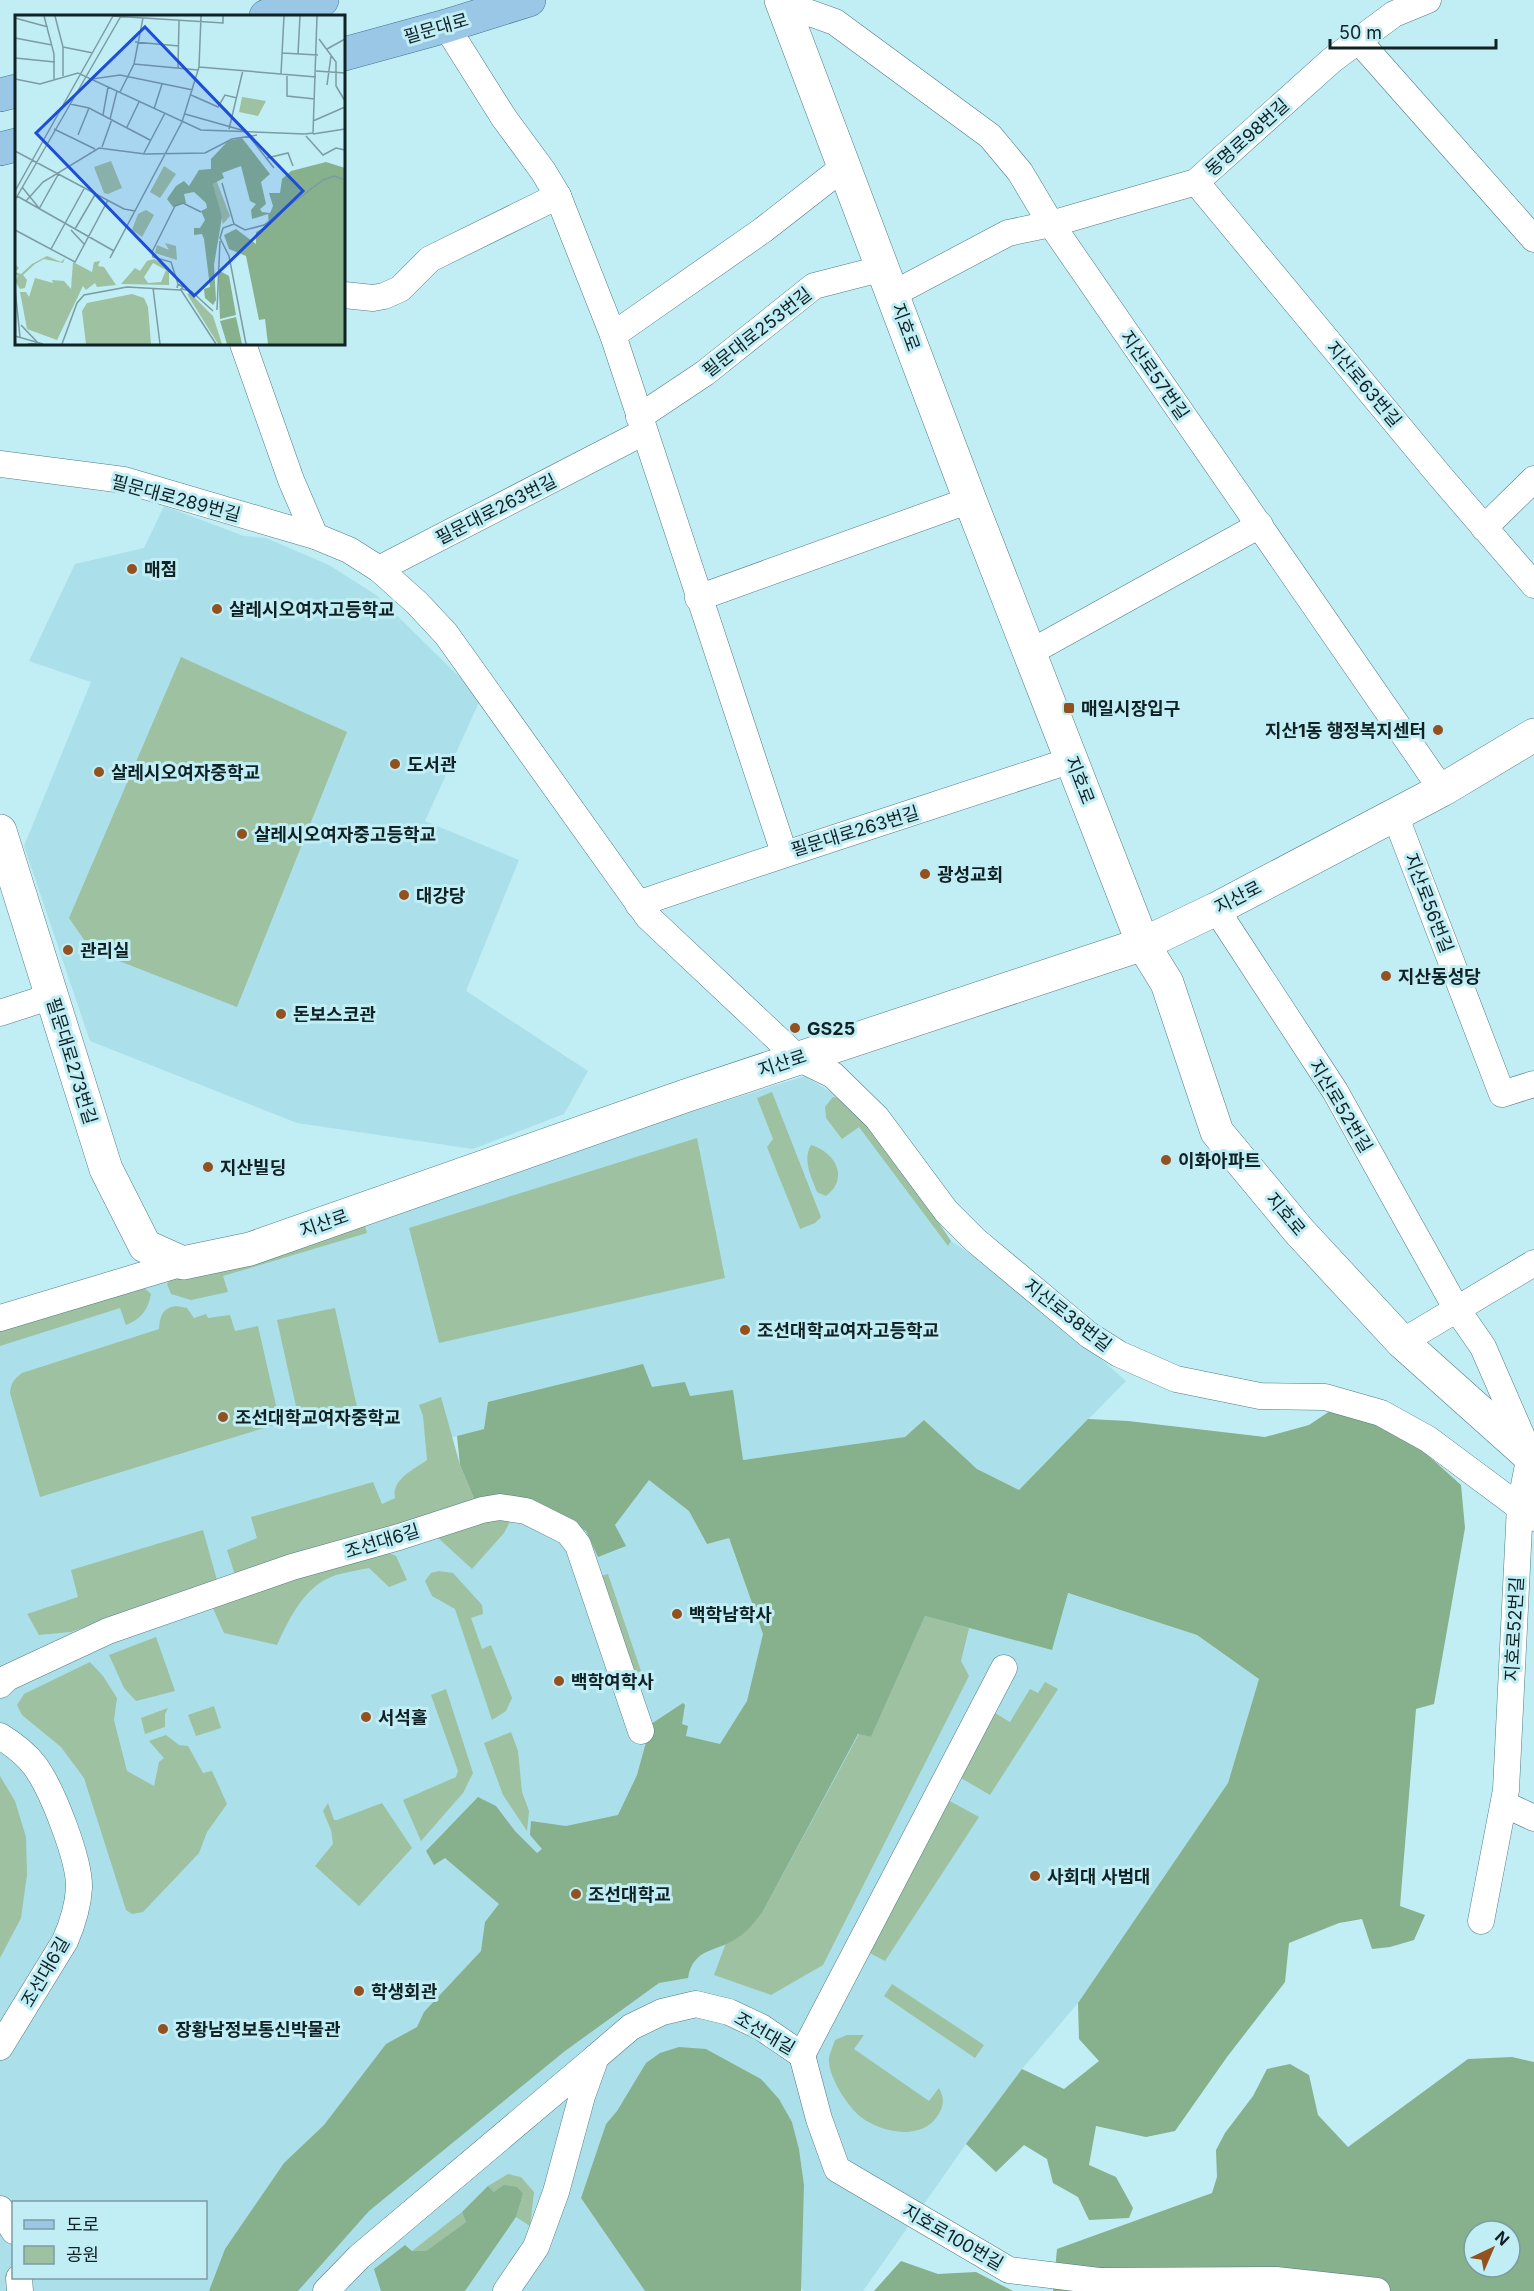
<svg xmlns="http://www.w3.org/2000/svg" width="1534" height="2291" font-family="Inter,'Noto Sans KR',sans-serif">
  <rect width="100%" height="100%" fill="#c1edf5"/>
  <g fill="#abe0ea" fill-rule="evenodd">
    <polygon points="164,506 244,536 266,538 329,565 376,595 481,698 425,821 519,860 466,991 588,1071 564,1114 473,1149 297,1123 90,1041 24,846 91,682 29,661 75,564 144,548"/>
    <path d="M 805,1076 L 842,1099 L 887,1145 L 951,1241 L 1007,1278 L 1126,1381 L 1019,1490 L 977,1469 L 924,1420 L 906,1437 L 743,1460 L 642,1390 L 453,1437 L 395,1498 L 382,1505 L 268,1534 L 227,1550 L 662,1464 L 722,1519 L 763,1634 L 748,1701 L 925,1616 L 1067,1593 L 1197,1635 L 1259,1679 L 1227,1786 L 1078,2003 L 1022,2069 L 966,2144 L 863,2291 L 804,2291 L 800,2287 L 804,2185 L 799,2149 L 792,2122 L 779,2099 L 761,2079 L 706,2049 L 617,2111 L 606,2124 L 581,2198 L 645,2291 L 0,2291 L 0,1330 ZM 208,1555 L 216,1580 L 71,1632 L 40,1635 L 27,1615 ZM 14,2202 L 206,2202 L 206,2278 L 14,2278 Z"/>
  </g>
  <g fill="#9dc1a1">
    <polygon points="181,657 347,732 237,1007 91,950 69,918"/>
    <polygon points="772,1092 821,1217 815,1223 800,1229 767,1147 773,1139 757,1098"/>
    <polygon points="833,1097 842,1099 887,1145 951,1241 948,1246 859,1127 842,1139 826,1118 825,1107"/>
    <polygon points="697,1138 725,1278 439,1343 409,1228"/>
    <path d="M 811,1145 C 835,1152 850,1178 826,1196 L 817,1192 C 812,1178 802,1160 811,1145 Z"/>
    <polygon points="362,1216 367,1233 223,1276 228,1292 191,1300 171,1294 167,1284 172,1276"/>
    <path d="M 142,1286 L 151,1294 C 148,1310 141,1319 126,1325 L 120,1308 L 0,1346 L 0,1330 Z"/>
    <path d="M 176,1306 L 187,1308 L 194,1318 L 206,1314 L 208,1318 L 230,1315 L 235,1331 L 258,1326 L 280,1423 L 40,1497 L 10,1393 C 11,1383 14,1379 22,1373 L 159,1329 C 160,1317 162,1308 176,1306 Z"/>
    <polygon points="335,1308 357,1407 299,1420 277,1320"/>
    <path d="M 441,1397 L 460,1465 L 475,1501 L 235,1575 L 227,1550 L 257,1538 L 251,1517 L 373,1482 L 382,1504 L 395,1498 C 391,1480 413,1470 427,1460 L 423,1416 L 419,1405 Z"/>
    <polygon points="492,1515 512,1518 504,1533 472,1569 435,1535"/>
    <polygon points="203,1530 217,1580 71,1632 39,1635 27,1614 78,1597 71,1570"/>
    <path d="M 379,1549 L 396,1556 L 407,1580 L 389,1587 L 369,1568 C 358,1570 347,1572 336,1575 C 305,1585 290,1617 277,1645 L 224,1633 L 212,1606 Z"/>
    <polygon points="439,1571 453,1573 482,1605 483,1614 471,1618 482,1649 491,1645 512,1698 506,1711 492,1720 455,1609 432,1596 425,1581 431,1573"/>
    <polygon points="608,1574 641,1671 631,1675 598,1577"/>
    <polygon points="925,1616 969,1628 961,1661 969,1676 823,1965 771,1995 714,1975 726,1943 739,1937 762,1913 859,1734 871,1737"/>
    <polygon points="156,1637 175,1691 136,1701 124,1688 109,1655"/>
    <polygon points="90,1662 103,1676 117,1698 114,1720 127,1771 154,1786 159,1762 164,1758 149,1741 166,1735 179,1745 188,1746 203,1773 212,1771 227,1804 207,1832 199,1853 143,1912 132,1914 126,1910 84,1778 61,1747 22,1715 17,1705 24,1694"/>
    <polygon points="1045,1682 1058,1689 990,1795 961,1778 995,1713 1010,1722 1030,1689 1038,1693"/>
    <polygon points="446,1689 473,1773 463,1793 421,1841 403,1800 456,1777 458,1771 431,1695"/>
    <polygon points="214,1706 221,1728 196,1736 188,1715"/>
    <polygon points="168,1708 165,1714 165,1727 145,1734 141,1718"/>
    <polygon points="511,1732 518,1751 522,1792 529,1811 527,1831 503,1795 484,1743"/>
    <polygon points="0,1776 15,1801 26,1837 27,1875 21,1918 0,1958"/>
    <polygon points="948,1800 979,1817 885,1961 868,1952"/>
    <polygon points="328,1803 334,1820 337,1820 382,1803 412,1848 359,1906 315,1866 333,1844 331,1830 323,1811"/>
    <polygon points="892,1984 984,2045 975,2058 884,1996"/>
    <path d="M 847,2035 L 864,2035 L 854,2049 L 929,2101 L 939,2088 C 945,2099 944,2107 936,2118 C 920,2140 881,2133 861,2117 C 848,2107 830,2079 829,2062 C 828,2056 833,2047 835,2040 Z"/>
    <polygon points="508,2174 521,2177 534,2192 530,2226 516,2217 523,2194 494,2192 488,2186"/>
    <polygon points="462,2212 466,2222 426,2251 412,2251"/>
  </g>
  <g fill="#87b08c" fill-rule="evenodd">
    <path d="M 643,1364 L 652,1387 L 685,1382 L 690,1396 L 733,1390 L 743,1460 L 905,1437 L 924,1420 L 977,1469 L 1019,1490 L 1088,1419 L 1128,1421 L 1265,1437 L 1309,1425 L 1336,1407 L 1411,1440 L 1461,1485 L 1465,1528 L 1434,1704 L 1416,1709 L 1400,1906 L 1425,1915 L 1414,1940 L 1390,1947 L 1372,1949 L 1362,1919 L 1339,1923 L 1289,1943 L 1285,1982 L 1227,2057 L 1175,2131 L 1146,2137 L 1096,2126 L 1089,2165 L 1116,2177 L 1133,2208 L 1129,2218 L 1089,2220 L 1078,2197 L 1053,2183 L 1047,2159 L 1024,2145 L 996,2172 L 966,2144 L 1022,2069 L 1064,2089 L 1099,2061 L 1079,2039 L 1078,2003 L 1228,1783 L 1259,1679 L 1197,1635 L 1068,1593 L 1052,1650 L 925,1616 L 871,1737 L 858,1734 L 762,1913 C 755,1921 748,1931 739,1937 C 718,1952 693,1947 688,1978 L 659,1983 L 565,2051 L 369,2211 L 298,2291 L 209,2291 L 225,2249 L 284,2163 L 324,2125 L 386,2044 L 417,2027 L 424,2012 L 481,1951 L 485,1922 L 499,1904 L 445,1858 L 434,1865 L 426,1851 L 478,1797 L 496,1806 L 515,1831 L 537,1853 L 542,1849 L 530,1835 L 531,1821 L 566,1826 L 618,1815 L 637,1775 L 651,1724 L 683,1703 L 685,1705 L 682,1724 L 688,1726 L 686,1736 L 720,1744 L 747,1701 L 763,1634 L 729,1538 L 707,1544 L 689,1511 L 649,1480 L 615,1525 L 626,1546 L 598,1557 L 586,1531 L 548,1507 L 512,1499 L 475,1501 L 460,1465 L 457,1436 L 484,1429 L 488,1402 Z"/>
    <polygon points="679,2047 706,2049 761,2079 779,2099 792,2122 799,2149 804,2185 801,2291 645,2291 581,2198 606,2124 617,2111 646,2063 660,2053"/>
    <path d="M 1512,2057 L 1534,2062 L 1534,2291 L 1053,2291 L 1057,2249 L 1212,2193 L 1217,2177 L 1216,2150 L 1225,2133 L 1253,2096 L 1267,2069 L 1290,2064 L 1309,2075 L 1318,2115 L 1348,2147 L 1468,2059 ZM 1474,2231 L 1510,2231 L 1510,2267 L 1474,2267 Z"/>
    <polygon points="504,2185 517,2187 523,2194 516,2217 465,2291 381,2291 374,2269 405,2245 412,2251 426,2251 466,2222 462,2212 488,2186 494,2192"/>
    <polygon points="901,2261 938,2274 976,2272 1013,2291 874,2291"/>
  </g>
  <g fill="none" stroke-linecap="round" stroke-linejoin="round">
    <defs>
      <g id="minor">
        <polyline points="782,3 835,22 990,136 1020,172 1051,224 1442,790"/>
        <polyline points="446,26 504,118 543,171 558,196 613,335 784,853"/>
        <polyline points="1358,40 1534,239"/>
        <polyline points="1196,182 1440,476 1534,585"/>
        <polyline points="893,294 1008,233 1051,224 1196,182 1332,60 1394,14 1428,0"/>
        <polyline points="344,295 373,298 384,296 400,289 430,259 558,196"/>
        <polyline points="613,335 763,230 845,166"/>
        <polyline points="243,344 291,480 315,536"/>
        <polyline points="639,417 705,373 814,286 884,268"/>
        <polyline points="0,464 124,480 315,536 349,550 379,569 417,603 446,634 648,917 798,1058 833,1075 877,1118 946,1211 975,1240 1089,1335 1119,1354 1176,1379 1260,1396 1325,1397 1381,1413 1428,1439 1534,1518"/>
        <polyline points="1484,528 1534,479"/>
        <polyline points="379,569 644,432"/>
        <polyline points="698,598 970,500"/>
        <polyline points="1029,653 1260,525"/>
        <polyline points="1395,815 1502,1094 1534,1084"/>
        <path d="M 638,904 C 782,854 927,808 1072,760"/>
        <polyline points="1216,909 1335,1091 1456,1308 1483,1347 1530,1455 1520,1506 1506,1790 1481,1921"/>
        <polyline points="0,1013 52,996"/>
        <polyline points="0,1318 183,1263"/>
        <polyline points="1402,1342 1534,1263"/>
        <polyline points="0,1685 7,1678 108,1631 292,1567 399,1537 482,1510 500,1507 526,1511 568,1532 578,1545 641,1731"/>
        <path d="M 0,1736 C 13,1744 26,1754 35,1766 C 52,1789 80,1860 79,1888 C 78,1906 72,1925 65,1941 L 0,2047"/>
        <polyline points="1504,1804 1534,1818"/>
        <polyline points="802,2055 819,2119 837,2169 1009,2270 1099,2281 1276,2280 1377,2291"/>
        <polyline points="0,2209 14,2231"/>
        <polyline points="19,2278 20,2291"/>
        <polyline points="326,2291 359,2257 595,2058"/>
        <polyline points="506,2291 536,2247 556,2192 582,2096 596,2057 631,2027 662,2012 696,2004 729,2012 761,2027 802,2055 1004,1668"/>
      </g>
      <g id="tertiary">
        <polyline points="781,0 970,500 1143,944 1167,983 1217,1132 1299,1231 1402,1342 1534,1460"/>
        <polyline points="0,831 106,1169 145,1246 183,1263 250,1249 685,1096 1143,944 1216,909 1442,790 1534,735"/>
      </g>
      <g id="primary">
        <polyline points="266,16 322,0"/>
        <polyline points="344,54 446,26 529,0"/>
        <polyline points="0,95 16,91"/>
        <polyline points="0,149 16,145"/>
      </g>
    </defs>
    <use href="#minor" stroke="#527b83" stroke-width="27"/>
    <use href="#tertiary" stroke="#527b83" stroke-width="34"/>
    <use href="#primary" stroke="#3f7597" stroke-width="34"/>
    <use href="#minor" stroke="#fff" stroke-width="26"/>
    <use href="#tertiary" stroke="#fff" stroke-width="33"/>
    <use href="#primary" stroke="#9bc7e6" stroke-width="33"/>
  </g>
  <g fill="#93511f" stroke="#c1edf5" stroke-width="2">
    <circle cx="132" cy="569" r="6"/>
    <circle cx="217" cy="609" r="6"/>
    <rect x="1063" y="702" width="12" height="12" rx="3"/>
    <circle cx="1438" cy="730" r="6"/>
    <circle cx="395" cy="764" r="6"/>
    <circle cx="99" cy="772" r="6"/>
    <circle cx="242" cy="834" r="6"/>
    <circle cx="925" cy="874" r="6"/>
    <circle cx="404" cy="895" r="6"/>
    <circle cx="68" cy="950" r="6"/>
    <circle cx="1386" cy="976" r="6"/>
    <circle cx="281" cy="1014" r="6"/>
    <circle cx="795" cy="1028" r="6"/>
    <circle cx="1166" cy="1160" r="6"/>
    <circle cx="208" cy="1167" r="6"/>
    <circle cx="745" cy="1330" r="6"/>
    <circle cx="223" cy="1417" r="6"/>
    <circle cx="677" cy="1614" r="6"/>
    <circle cx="559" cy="1681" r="6"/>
    <circle cx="366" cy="1717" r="6"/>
    <circle cx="1035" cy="1876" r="6"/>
    <circle cx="576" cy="1894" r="6"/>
    <circle cx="359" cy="1991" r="6"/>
    <circle cx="163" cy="2029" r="6"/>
  </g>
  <g text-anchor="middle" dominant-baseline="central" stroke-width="6" stroke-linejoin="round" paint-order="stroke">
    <g font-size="18" fill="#112225" stroke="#c1edf5">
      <text transform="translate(436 28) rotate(-16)">필문대로</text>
      <text transform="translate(1247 137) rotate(-42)">동명로98번길</text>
      <text transform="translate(906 327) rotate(70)">지호로</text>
      <text transform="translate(757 332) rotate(-38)">필문대로253번길</text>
      <text transform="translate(1155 375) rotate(55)">지산로57번길</text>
      <text transform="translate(1364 384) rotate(50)">지산로63번길</text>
      <text transform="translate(176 498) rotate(15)">필문대로289번길</text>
      <text transform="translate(496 509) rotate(-27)">필문대로263번길</text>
      <text transform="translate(1080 780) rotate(69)">지호로</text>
      <text transform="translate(855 831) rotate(-17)">필문대로263번길</text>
      <text transform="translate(1238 897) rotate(-27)">지산로</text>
      <text transform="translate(1429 903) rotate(69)">지산로56번길</text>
      <text transform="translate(72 1061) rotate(73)">필문대로273번길</text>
      <text transform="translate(782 1063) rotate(-18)">지산로</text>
      <text transform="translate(1341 1106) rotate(59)">지산로52번길</text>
      <text transform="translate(1286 1214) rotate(50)">지호로</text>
      <text transform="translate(324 1223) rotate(-19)">지산로</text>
      <text transform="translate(1068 1315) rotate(38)">지산로38번길</text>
      <text transform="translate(382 1541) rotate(-17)">조선대6길</text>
      <text transform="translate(1514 1629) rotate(-87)">지호로52번길</text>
      <text transform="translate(45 1972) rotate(-60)">조선대6길</text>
      <text transform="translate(765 2033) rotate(30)">조선대길</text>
      <text transform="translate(953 2237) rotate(30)">지호로100번길</text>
    </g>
    <g font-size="18" font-weight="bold" fill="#112225" stroke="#c1edf5" text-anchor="start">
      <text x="144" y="569">매점</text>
      <text x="229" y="609">살레시오여자고등학교</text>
      <text x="1081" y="708">매일시장입구</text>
      <text x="1426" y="730" text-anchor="end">지산1동 행정복지센터</text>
      <text x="407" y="764">도서관</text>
      <text x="111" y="772">살레시오여자중학교</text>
      <text x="254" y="834">살레시오여자중고등학교</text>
      <text x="937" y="874">광성교회</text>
      <text x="416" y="895">대강당</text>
      <text x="80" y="950">관리실</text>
      <text x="1398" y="976">지산동성당</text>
      <text x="293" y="1014">돈보스코관</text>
      <text x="807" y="1028">GS25</text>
      <text x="1178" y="1160">이화아파트</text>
      <text x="220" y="1167">지산빌딩</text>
      <text x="757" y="1330">조선대학교여자고등학교</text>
      <text x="235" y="1417">조선대학교여자중학교</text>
      <text x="689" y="1614">백학남학사</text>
      <text x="571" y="1681">백학여학사</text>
      <text x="378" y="1717">서석홀</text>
      <text x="1047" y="1876">사회대 사범대</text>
      <text x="588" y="1894">조선대학교</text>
      <text x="371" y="1991">학생회관</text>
      <text x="175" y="2029">장황남정보통신박물관</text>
    </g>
  </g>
  <g transform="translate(15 15)">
    <rect width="330" height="330" fill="#c1edf5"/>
    <path d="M 227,82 L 251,86 L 243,101 L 224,97 ZM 96,146 L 107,173 L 93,179 L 89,178 L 79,152 ZM 149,151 L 161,159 L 145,183 L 135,177 ZM 202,167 L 215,201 L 208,209 L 198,169 ZM 131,195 L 139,200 L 127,222 L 117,215 L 123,199 ZM 150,228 L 161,231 L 162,245 L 140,238 L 142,230 L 154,235 ZM 32,241 L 46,247 L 50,243 L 48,248 L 29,244 L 20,249 L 8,260 L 12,265 L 10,273 L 5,274 L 0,266 L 3,261 L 0,259 L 0,249 L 4,253 L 0,257 L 6,259 L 17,249 ZM 139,244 L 154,253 L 154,270 L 106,269 L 120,253 L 125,256 L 132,246 ZM 138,248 L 151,255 L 146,267 L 133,268 L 129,262 ZM 85,246 L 83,251 L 89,252 L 101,270 L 82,272 L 80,268 L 71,275 L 68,271 L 42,325 L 12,314 L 5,277 L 11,277 L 14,282 L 20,263 L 38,268 L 37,265 L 49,266 L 56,274 L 58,247 L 77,257 L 79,247 ZM 175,278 L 198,301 L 207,329 L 203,329 L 172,279 ZM 117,279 L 129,283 L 133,292 L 136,329 L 71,329 L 67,296 L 72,288 Z" fill="#9dc1a1" fill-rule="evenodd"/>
    <path d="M 227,123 L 255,159 L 246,167 L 251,189 L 245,194 L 247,197 L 255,198 L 258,191 L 254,178 L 265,178 L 267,164 L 276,156 L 311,147 L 330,153 L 330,329 L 253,329 L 250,304 L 244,305 L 231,241 L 214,234 L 209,220 L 221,214 L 241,229 L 241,217 L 254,210 L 253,199 L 237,204 L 236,195 L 241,189 L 235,186 L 226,151 L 207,158 L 209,163 L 198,169 L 207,202 L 199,250 L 201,285 L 198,290 L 190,283 L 189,274 L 195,272 L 189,224 L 187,219 L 179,220 L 179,213 L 185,213 L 190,205 L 186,196 L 192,193 L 191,188 L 179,177 L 169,179 L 171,188 L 158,192 L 152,184 L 161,171 L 169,166 L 174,171 L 184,155 L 196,154 L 196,144 L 213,126 ZM 203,255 L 214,261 L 221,300 L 205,304 ZM 221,302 L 227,329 L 212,329 L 205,306 Z" fill="#87b08c"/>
    <path fill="none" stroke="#7b9ca2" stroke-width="1.5" d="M 29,1 L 39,39 L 39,65M 40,1 L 48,32 L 48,61M 97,1 L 208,8 L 208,1M 0,3 L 33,12M 0,23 L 37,30M 304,24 L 321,47 L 321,71 L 330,86M 120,27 L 164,31M 48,32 L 78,38M 312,34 L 330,24M 267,38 L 303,40M 283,39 L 285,1M 0,43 L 40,47M 119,49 L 183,55M 184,52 L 301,62M 163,53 L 164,6M 301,56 L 330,58M 266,59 L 269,1M 272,59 L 272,81 L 300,84M 0,64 L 25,69 L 63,58 L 186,115 L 290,119M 77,64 L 105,60 L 178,75M 312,70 L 316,41M 105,77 L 119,49 L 128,3M 176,80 L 203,92 L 210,80 L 222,83M 55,89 L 74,93 L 135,125M 139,94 L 147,69M 170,99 L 230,116 L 259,153M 88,100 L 93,72M 95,104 L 102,76M 298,106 L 330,92M 112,112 L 124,87M 39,114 L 80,134M 214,114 L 228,55M 290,119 L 298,118 L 302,1M 298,119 L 330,114M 63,120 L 74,93M 291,121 L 308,140 L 321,133 L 330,135M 87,132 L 97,104M 0,136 L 109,194 L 120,196M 129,138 L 150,98M 252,143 L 273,138 L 278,151M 207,168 L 219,209 L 208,213 L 205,223 L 214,241 L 231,329M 7,172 L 24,193M 0,176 L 98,1M 2,181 L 99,236M 0,185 L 106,1M 11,186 L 28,167 L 84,133 L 130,139 L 190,138 L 217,124 L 242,120M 24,194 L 44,158M 219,209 L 230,215 L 249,210 L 308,165 L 319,161 L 330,165M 60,214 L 81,178M 0,215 L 60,247 L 93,185M 56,215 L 70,230M 36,234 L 70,172M 95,243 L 167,107 L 184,52 L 186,1M 163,269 L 156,247 L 138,242 L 137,237 L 160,191 L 168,188 L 186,197M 0,273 L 5,322M 138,273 L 145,329M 167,274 L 176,276 L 198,296M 166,275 L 201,329M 202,295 L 205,226M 6,310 L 23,328 L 13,329M 0,321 L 28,329M 47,329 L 62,288 L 69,280 L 112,272 L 165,275 L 168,272 L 163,269 L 162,273"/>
    <path fill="#1d4ed8" fill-opacity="0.15" stroke="#1d4ed8" stroke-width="3" d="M 130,12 L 288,176 L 179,281 L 21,118 Z"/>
    <rect width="330" height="330" fill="none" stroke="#112225" stroke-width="3"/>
  </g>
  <rect x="12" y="2201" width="195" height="78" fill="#c1edf5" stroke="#7b9ca2" stroke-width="1.5"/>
  <rect x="24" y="2220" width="30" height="9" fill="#9bc7e6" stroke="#7b9ca2" stroke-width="1.5"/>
  <text x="66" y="2231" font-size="18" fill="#112225">도로</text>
  <rect x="24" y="2246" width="30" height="18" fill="#9dc1a1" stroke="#7b9ca2" stroke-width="1.5"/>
  <text x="66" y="2261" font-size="18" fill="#112225">공원</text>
  <g transform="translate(1492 2249) rotate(44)"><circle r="28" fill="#c1edf5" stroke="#7b9ca2" stroke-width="1.5"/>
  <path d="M0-4.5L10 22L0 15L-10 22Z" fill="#93511f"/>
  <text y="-9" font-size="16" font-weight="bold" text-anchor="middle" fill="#112225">N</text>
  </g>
  <path d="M1330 39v9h166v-9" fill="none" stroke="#112225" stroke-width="3"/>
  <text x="1339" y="39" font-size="18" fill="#112225" stroke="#c1edf5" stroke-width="4.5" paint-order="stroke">50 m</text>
</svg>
